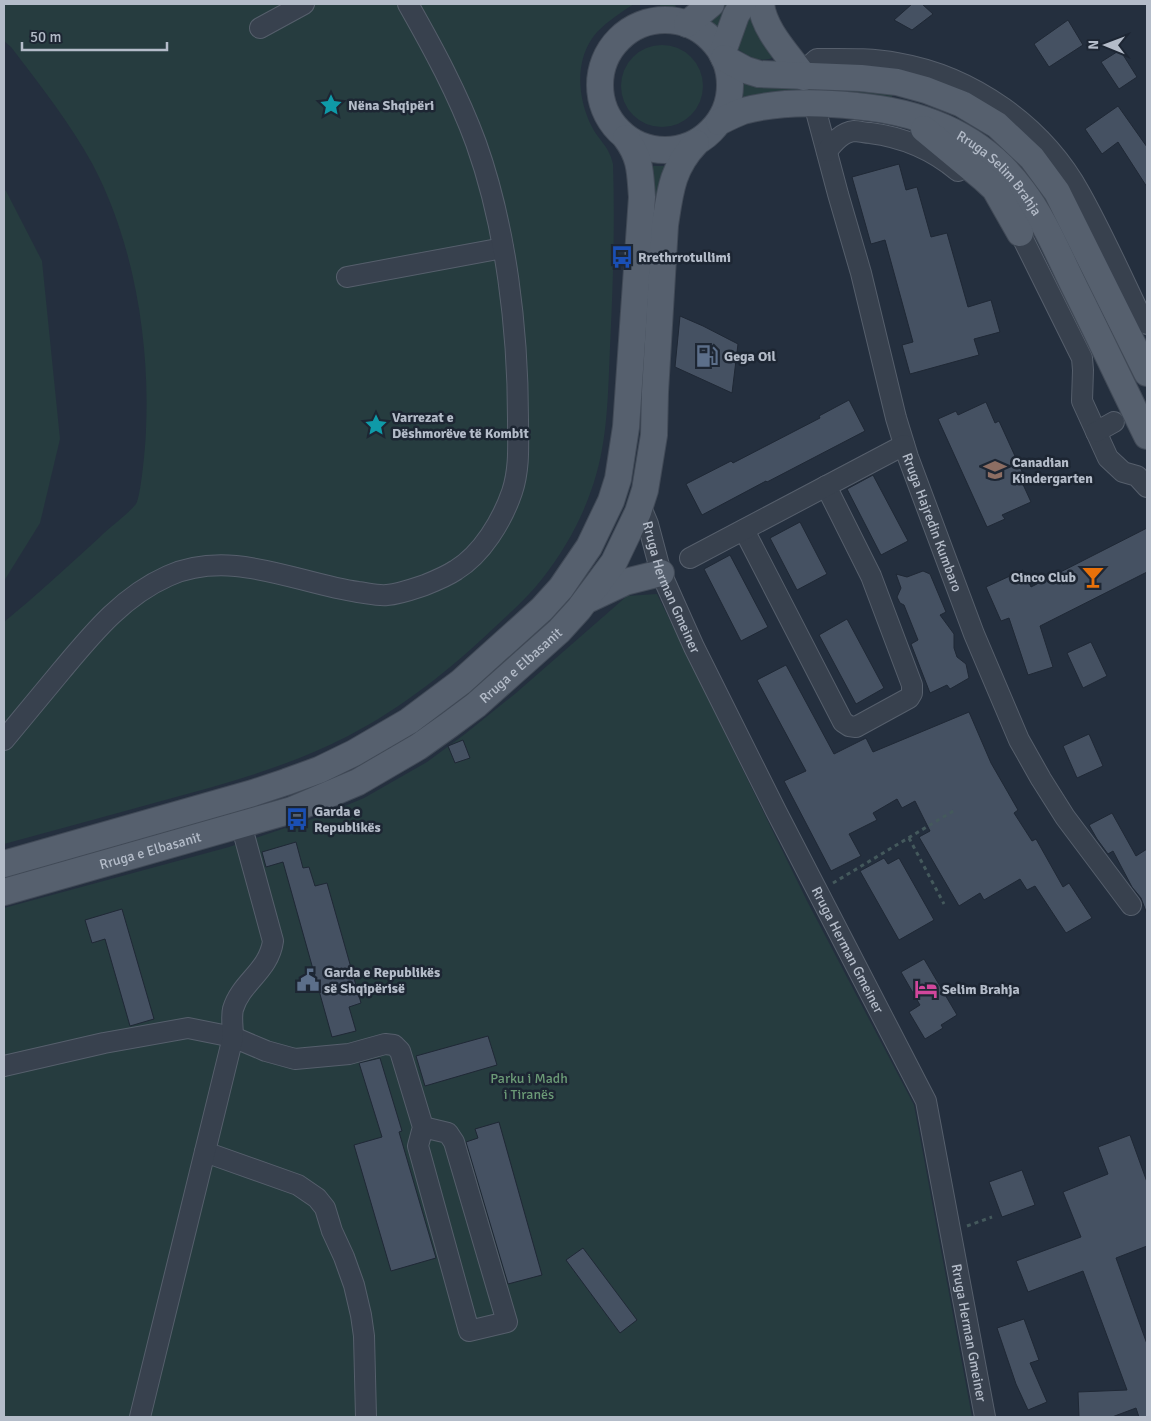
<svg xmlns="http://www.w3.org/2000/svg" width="1151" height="1421" font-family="Signika,sans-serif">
  <rect width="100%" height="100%" fill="#242f3e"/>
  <g fill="#263c3f">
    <path d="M 4,4 L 634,4 C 621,12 608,21 597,32 C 574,58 577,98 592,127 C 600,142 609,146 613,164 C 615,225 613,286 610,347 C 608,392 608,439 594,482 C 583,517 565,550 542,579 C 529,596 511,612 495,627 C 451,669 402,708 348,736 C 290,766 228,783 165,800 C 112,815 58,829 4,844 L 4,622 C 37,595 68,566 100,537 C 111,526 126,516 136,504 C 141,497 146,441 146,429 C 150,342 134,243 93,165 C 70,123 40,85 11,47 L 4,41 Z"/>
    <polygon points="661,4 675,4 677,11 657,10"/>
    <polygon points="723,4 735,4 720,39 705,25"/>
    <path d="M 749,6 L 778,55 C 761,65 750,58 735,47 Z"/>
    <circle cx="662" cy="86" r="41"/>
    <polygon points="735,76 797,87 892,93 892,98 858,93 734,104 736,90"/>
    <polygon points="651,166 667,166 655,221"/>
    <polygon points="4,190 6,191 42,261 60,439 40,523 4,581"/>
    <polygon points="657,594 807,901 914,1105 972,1417 4,1417 4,908 229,847 321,816 364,798 427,762 465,734 516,693 627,596"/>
  </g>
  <g fill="#455162" stroke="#1f2835">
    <polygon points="912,4 922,4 933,14 912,30 894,20"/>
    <polygon points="1068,20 1083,45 1049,67 1034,44"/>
    <polygon points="1120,50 1137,77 1119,89 1101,62"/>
    <polygon points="1118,106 1147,147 1147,187 1118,142 1102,154 1085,129"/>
    <polygon points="899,164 906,190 917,187 931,237 947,233 968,307 991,300 1000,332 974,339 979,355 910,374 902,345 913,342 885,240 871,244 852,177"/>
    <polygon points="680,316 703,326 738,344 732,393 675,367"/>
    <polygon points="849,400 865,431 767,482 766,481 702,515 686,484 731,461 733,463 820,418 819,416"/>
    <polygon points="986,402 995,423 999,421 1025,478 1021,480 1031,502 1002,515 1005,519 987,527 938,419 956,411 958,415"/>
    <polygon points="873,475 908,541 881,555 847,489"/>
    <polygon points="800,522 827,574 797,590 770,538"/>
    <polygon points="1147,528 1147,572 1040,626 1053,667 1028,675 1009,618 1001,621 986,587 1023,570 1031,587"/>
    <polygon points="730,555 768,627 741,641 704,569"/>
    <polygon points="923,571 930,574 946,612 940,615 954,634 954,648 957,657 966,664 969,678 950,689 947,685 930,693 911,644 918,640 904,605 900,603 897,597 901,588 896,574 907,577"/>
    <polygon points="847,619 884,688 856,704 819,635"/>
    <polygon points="1091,642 1107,676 1083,688 1067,653"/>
    <polygon points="786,665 834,754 866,738 873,752 969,712 991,763 1018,810 1014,813 1032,841 1036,839 1063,887 1069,883 1092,918 1066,933 1035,886 1027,890 1020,879 984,900 980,893 959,906 919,837 930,831 915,801 902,808 897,799 873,813 877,820 849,834 861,856 831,871 784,781 806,771 757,680"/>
    <polygon points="1089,734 1103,766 1077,778 1063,746"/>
    <polygon points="463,740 470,758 455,763 448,746"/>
    <polygon points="1112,813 1136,856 1147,849 1147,914 1141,898 1132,887 1113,851 1108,854 1097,839 1089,825"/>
    <polygon points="296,842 303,868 309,867 315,886 327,883 361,1003 349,1007 356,1031 332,1037 283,862 266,867 262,852"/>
    <polygon points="884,858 888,864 899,858 934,920 899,940 860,871"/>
    <polygon points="122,909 154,1019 130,1026 105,939 92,943 85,920"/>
    <polygon points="924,959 957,1015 941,1025 943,1028 925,1039 909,1012 920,1005 901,972"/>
    <polygon points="488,1036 497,1065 425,1086 416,1056"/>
    <polygon points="380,1058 402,1131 399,1132 436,1258 391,1271 354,1145 382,1137 359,1063"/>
    <polygon points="499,1122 542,1275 508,1284 466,1142 478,1138 475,1129"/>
    <polygon points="1130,1135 1147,1182 1147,1246 1116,1258 1147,1344 1147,1417 1139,1417 1136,1408 1112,1417 1079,1417 1078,1392 1127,1390 1083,1271 1028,1292 1016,1261 1081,1237 1063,1192 1108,1174 1098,1147"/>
    <polygon points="1022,1170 1035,1205 1002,1217 989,1182"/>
    <polygon points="583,1248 637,1320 620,1333 566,1260"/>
    <polygon points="1024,1319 1039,1360 1030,1363 1047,1402 1028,1410 1016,1384 997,1328"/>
  </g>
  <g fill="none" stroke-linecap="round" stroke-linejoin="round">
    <defs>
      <g id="minor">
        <polyline points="260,28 304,4"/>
        <path d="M 804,77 L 808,67 L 817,59 C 843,59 871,58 897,63 C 973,76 1043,126 1080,193 C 1103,234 1122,277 1142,319 L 1147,324"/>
        <path id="s1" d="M 814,104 L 838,194 L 861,273 L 896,418 L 908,457 L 974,634 L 1019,740 L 1041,779 L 1065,817 L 1131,905"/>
        <path d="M 827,151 C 833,143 842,132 854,131 C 859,131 865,133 870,133 C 902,137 933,150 958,171"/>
        <polyline points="1011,222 1020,233 1082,358 1083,370 1082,401 1108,458 1123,472 1137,476 1147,487"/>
        <polyline points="347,277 503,248"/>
        <polyline points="1096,432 1114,422"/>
        <path id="s2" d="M 640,505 L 648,524 L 661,573 L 694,647 L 776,811 L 926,1101 L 985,1417"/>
        <polyline points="744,530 843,722 849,726 856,727 909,698 912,693 912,685 871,576 826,486"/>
        <polyline points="690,558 904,445"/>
        <path d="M 4,740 C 23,717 43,693 62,670 C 93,633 123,596 168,576 C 231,548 296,583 358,592 C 367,593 378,596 387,595 C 400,594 413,589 425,585 C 435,581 447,576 456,570 C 482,554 502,521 512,492 C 520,468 518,443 518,419 C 518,329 506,227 476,143 C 458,94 433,48 408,4"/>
        <polyline points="4,1066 104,1043 188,1028 233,1037 266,1051 295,1059 349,1054 385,1044 394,1045 400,1051 423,1127 418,1146 469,1331 507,1322 454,1142 448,1133 423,1127"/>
        <polyline points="205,1152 298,1185 317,1198 325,1208 332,1231 344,1257 354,1285 361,1315 364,1336 366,1417"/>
        <path d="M 140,1417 L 233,1037 C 233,1028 231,1017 233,1009 C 241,982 269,971 273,941 L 241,824"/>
      </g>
      <g id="major">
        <path d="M 761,4 C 764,31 789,55 804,77"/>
        <circle cx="665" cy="85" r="65"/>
        <polyline points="687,24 711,4"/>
        <polyline points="722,54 736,15 743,4"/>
        <polyline points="724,58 746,70 759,74 861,78 897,82 926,90 962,104 997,125 1032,158 1057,192 1147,373"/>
        <path id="s3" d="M 719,122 C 727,118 735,114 743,111 C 780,101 819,102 856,106 C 922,112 982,135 1022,190 C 1045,220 1059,256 1076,290 C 1100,338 1123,387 1147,436"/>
        <polyline points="924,129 983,178 995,189 1020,233"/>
        <polyline points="589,599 625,582 661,573"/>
        <path d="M 4,864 L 253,793 L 286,782 L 319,770 L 354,753 L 409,721 L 461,682 L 542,609 L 561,588 L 589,547 L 611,501 L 618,479 L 626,427 L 642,197 C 640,173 641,158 626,138"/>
        <path id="s4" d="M 4,892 L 292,810 L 358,782 L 418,747 L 449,725 L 476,705 L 559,631 L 579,609 L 614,562 L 638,512 L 645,490 L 654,435 L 655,392 L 665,225 C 670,192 672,168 696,143"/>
      </g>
    </defs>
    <use href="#minor" stroke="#565f6c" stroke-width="22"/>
    <use href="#major" stroke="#414a57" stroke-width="28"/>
    <g stroke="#44595c" stroke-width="3" stroke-dasharray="4 4" stroke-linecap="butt">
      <polyline points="909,838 944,904"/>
      <polyline points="833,883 955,810"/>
      <polyline points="967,1226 992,1217"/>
    </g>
    <use href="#minor" stroke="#38414e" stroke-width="20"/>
    <use href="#major" stroke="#56606e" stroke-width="26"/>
  </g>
  <defs>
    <symbol id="sight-bare" viewBox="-9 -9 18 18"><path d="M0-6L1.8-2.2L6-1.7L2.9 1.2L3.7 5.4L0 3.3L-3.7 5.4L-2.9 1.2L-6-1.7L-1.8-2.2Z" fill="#0f9aa8" stroke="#1d2633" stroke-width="2.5" paint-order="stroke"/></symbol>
    <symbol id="bus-bare" viewBox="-9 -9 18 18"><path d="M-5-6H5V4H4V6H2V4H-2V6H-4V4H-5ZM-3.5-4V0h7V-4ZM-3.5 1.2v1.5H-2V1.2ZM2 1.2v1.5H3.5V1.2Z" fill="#1a4fb4" stroke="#1d2633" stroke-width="2.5" paint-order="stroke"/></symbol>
    <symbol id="fuel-bare" viewBox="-9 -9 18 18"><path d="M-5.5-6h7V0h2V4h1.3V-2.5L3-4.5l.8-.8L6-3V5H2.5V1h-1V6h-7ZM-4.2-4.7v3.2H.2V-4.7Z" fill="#5c6f8a" stroke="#1d2633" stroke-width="2.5" paint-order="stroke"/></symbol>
    <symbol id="school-bare" viewBox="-9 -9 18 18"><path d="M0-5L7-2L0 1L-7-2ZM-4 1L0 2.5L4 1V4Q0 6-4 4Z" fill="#8d6e63" stroke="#1d2633" stroke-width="2.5" paint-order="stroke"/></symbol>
    <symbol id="bar-bare" viewBox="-9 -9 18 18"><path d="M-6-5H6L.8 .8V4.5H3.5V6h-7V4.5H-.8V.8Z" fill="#e8710a" stroke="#1d2633" stroke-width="2.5" paint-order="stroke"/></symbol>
    <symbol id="civic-bare" viewBox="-9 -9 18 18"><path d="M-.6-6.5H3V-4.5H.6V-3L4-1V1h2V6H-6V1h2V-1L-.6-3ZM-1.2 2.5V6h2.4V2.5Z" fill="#5c6f8a" stroke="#1d2633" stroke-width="2.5" paint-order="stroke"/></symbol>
    <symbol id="hotel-bare" viewBox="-9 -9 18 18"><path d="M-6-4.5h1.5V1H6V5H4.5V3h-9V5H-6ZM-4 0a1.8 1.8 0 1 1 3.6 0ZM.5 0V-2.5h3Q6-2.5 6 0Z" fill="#d1479c" stroke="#1d2633" stroke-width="2.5" paint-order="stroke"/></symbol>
  </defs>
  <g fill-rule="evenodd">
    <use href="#sight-bare" x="315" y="89" width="32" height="32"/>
    <use href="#bus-bare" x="606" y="241" width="32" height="32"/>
    <use href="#fuel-bare" x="691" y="340" width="32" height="32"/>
    <use href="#sight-bare" x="360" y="409" width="32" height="32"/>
    <use href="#school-bare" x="979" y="454" width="32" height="32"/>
    <use href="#bar-bare" x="1077" y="561" width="32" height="32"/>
    <use href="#bus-bare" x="281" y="803" width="32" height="32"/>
    <use href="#civic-bare" x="292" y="964" width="32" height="32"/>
    <use href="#hotel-bare" x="910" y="973" width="32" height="32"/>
  </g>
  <g text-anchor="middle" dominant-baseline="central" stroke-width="5" stroke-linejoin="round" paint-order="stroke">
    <g font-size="14" font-weight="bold" fill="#b4bcc9" stroke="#1d2633" text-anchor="start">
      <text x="348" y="105">Nëna Shqipëri</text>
      <text x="638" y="257">Rrethrrotullimi</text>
      <text x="724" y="356">Gega Oil</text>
      <text x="392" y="417">Varrezat e<tspan x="392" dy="16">Dëshmorëve të Kombit</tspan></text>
      <text x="1012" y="462">Canadian<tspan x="1012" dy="16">Kindergarten</tspan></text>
      <text x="1076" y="577" text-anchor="end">Cinco Club</text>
      <text x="314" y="811">Garda e<tspan x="314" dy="16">Republikës</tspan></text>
      <text x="324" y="972">Garda e Republikës<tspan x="324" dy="16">së Shqipërisë</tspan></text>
      <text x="942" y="989">Selim Brahja</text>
    </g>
    <g font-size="14" fill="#b4bcc9" stroke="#1d2633">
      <text stroke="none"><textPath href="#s3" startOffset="304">Rruga Selim Brahja</textPath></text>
      <text stroke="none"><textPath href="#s1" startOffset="435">Rruga Hajredin Kumbaro</textPath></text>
      <text stroke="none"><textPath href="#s2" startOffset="88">Rruga Herman Gmeiner</textPath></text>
      <text stroke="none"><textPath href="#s4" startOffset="572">Rruga e Elbasanit</textPath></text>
      <text stroke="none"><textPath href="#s4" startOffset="152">Rruga e Elbasanit</textPath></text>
      <text stroke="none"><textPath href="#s2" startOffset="492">Rruga Herman Gmeiner</textPath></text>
      <text stroke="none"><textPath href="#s2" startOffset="898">Rruga Herman Gmeiner</textPath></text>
    </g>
    <g font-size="14" fill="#6b9a76" stroke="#1d2633">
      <text x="529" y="1078">Parku i Madh<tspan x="529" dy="16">i Tiranës</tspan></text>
    </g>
  </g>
  <rect width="1151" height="1421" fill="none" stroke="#b4bcc9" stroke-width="10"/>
  <g transform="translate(1106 45) rotate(271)" stroke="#1d2633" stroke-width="4" paint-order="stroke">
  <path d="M0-4L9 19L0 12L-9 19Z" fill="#b4bcc9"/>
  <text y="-8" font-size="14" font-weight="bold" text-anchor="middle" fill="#b4bcc9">N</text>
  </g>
  <path d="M22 42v8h145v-8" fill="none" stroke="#b4bcc9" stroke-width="2.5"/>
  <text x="30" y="42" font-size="15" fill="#b4bcc9" stroke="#1d2633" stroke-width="4" paint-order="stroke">50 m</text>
</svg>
